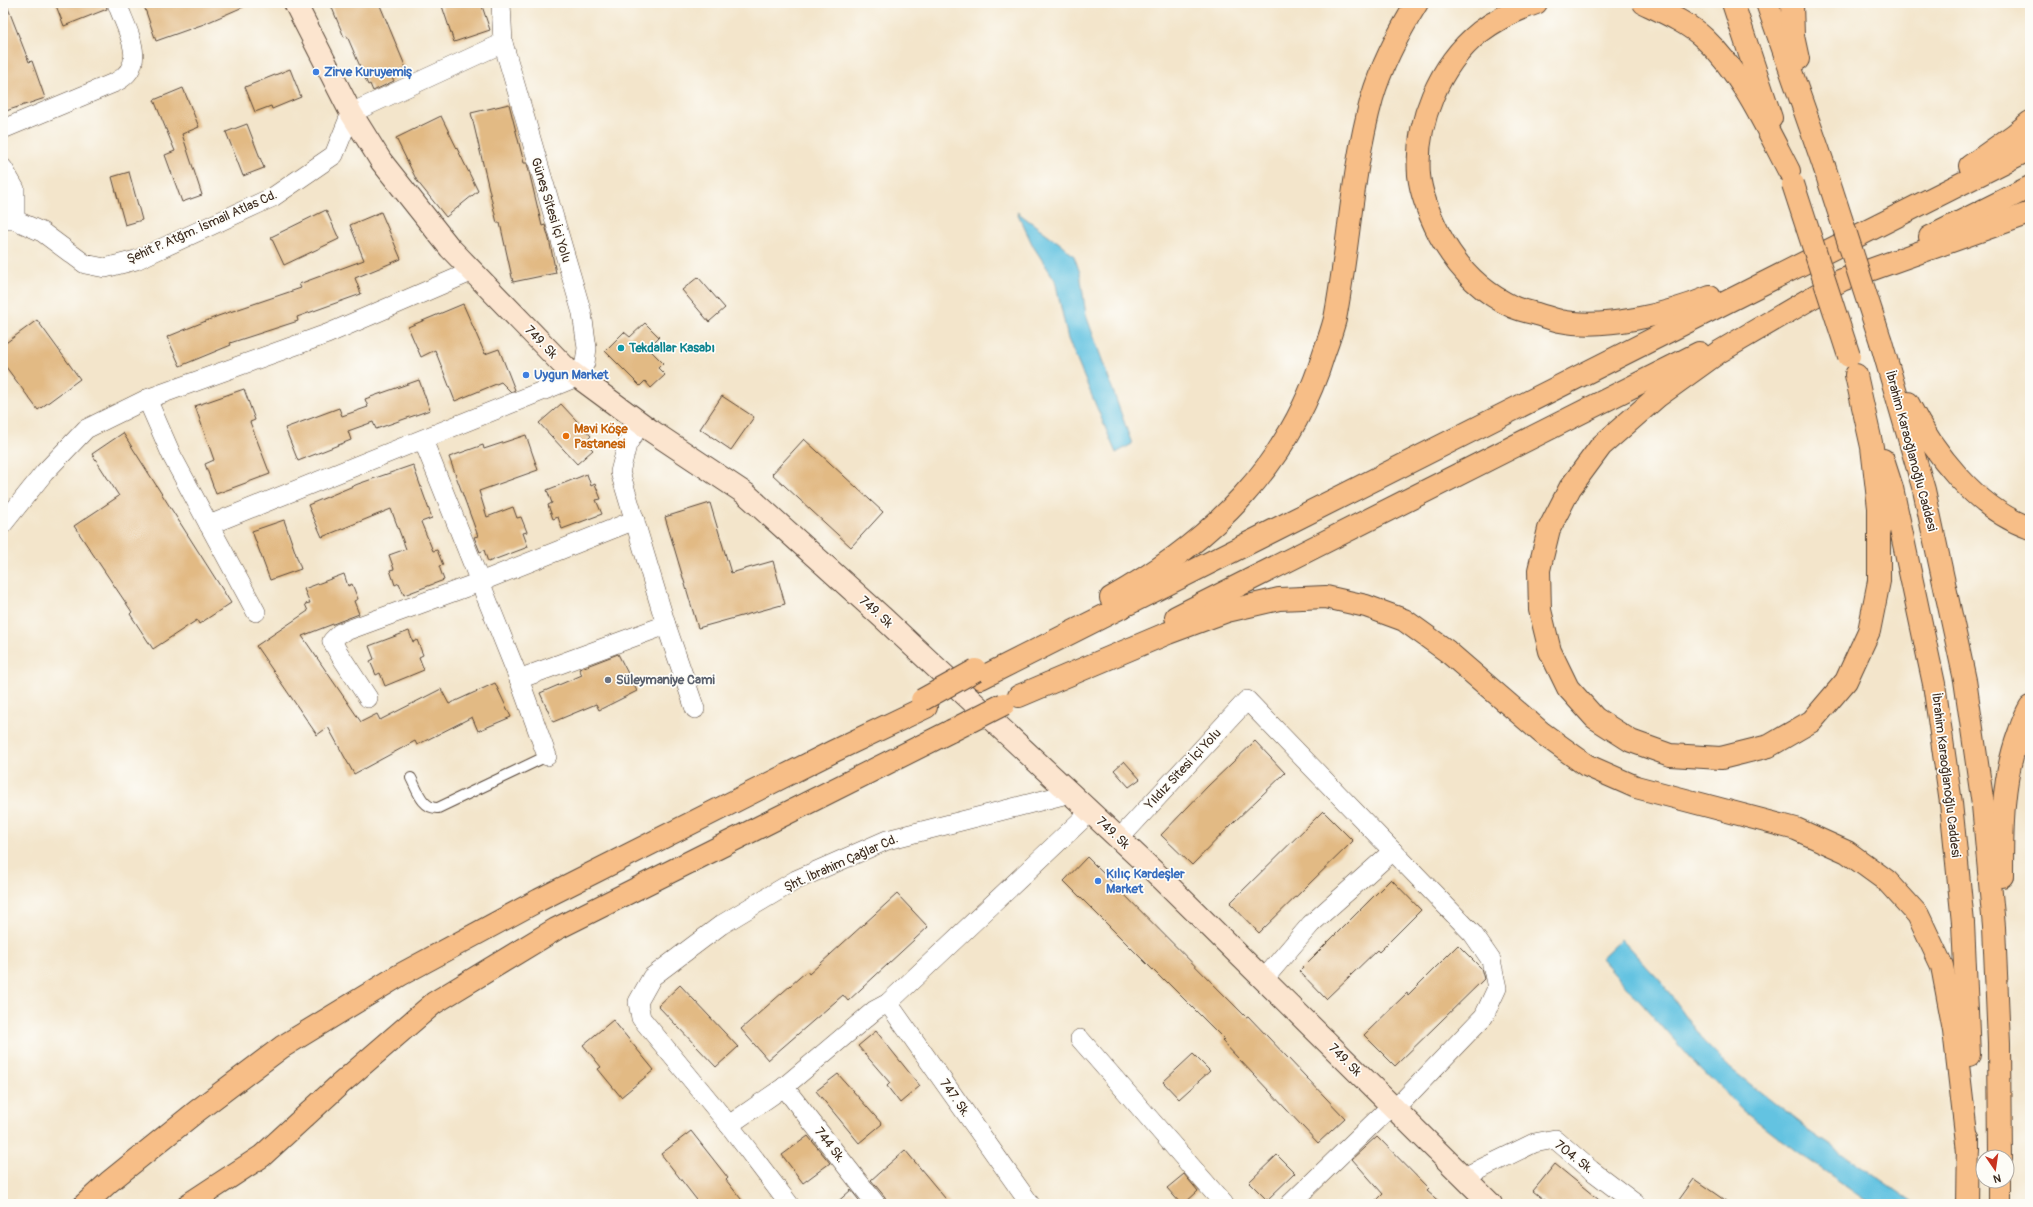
<svg xmlns="http://www.w3.org/2000/svg" width="2033" height="1207" font-family="Pangolin,sans-serif">
  <rect width="100%" height="100%" fill="#fdfcf7"/>
  <filter id="ink" filterUnits="userSpaceOnUse"><feTurbulence type="fractalNoise" baseFrequency=".025" numOctaves="2"/><feDisplacementMap in="SourceGraphic" scale="8" xChannelSelector="R" yChannelSelector="G"/><feConvolveMatrix kernelMatrix="1 2 1 2 8 2 1 2 1" color-interpolation-filters="sRGB"/></filter>
  <filter id="wash" filterUnits="userSpaceOnUse"><feTurbulence type="fractalNoise" baseFrequency=".012" numOctaves="4" result="noise"/><feDisplacementMap in="SourceGraphic" scale="16" xChannelSelector="R" yChannelSelector="G"/><feGaussianBlur stdDeviation="0.9" result="paint"/><feColorMatrix in="noise" values="0 0 0 0 0 0 0 0 0 0 0 0 0 0 0 0 0 1.4 0 .05"/><feComposite in="paint" operator="in"/></filter>
  <g filter="url(#wash)">
    <rect width="100%" height="100%" fill="#f3e5cb"/>
    <g fill="#63c3e1" stroke="#4f7680">
      <polygon points="1017,212 1062,245 1074,256 1080,273 1086,315 1132,444 1116,453 1068,339 1055,280 1033,246"/>
      <polygon points="1621,939 1663,984 1703,1041 1731,1069 1811,1132 1916,1204 1872,1204 1796,1151 1744,1111 1693,1061 1601,958"/>
    </g>
    <g id="blocks">
      <g fill="#e2ba84">
        <polygon points="3,3 6,3 29,62 32,61 45,98 3,112"/>
        <polygon points="55,3 106,3 107,9 64,26"/>
        <polygon points="143,3 252,3 204,24 156,41"/>
        <polygon points="330,3 379,3 406,68 391,75 394,81 373,91 370,84 368,85 347,36 344,37"/>
        <polygon points="450,3 481,3 490,30 454,42 442,6"/>
        <polygon points="290,69 301,97 272,109 271,106 255,112 245,87"/>
        <polygon points="183,88 199,127 182,134 202,195 182,202 165,155 175,151 154,100"/>
        <polygon points="509,104 524,163 527,163 542,226 545,225 549,239 556,273 513,282 500,223 497,223 471,113"/>
        <polygon points="441,116 478,191 446,217 417,181 396,138"/>
        <polygon points="247,124 264,168 243,176 226,132"/>
        <polygon points="129,172 142,220 125,225 112,177"/>
        <polygon points="326,210 339,239 284,265 271,237"/>
        <polygon points="381,212 401,259 355,278 361,294 297,317 298,321 230,343 231,345 180,366 167,337 218,316 301,288 299,284 364,260 350,225"/>
        <polygon points="698,277 725,308 709,322 682,290"/>
        <polygon points="463,304 485,354 499,349 515,390 511,392 501,382 455,401 435,350 421,357 408,327"/>
        <polygon points="37,320 80,379 38,410 3,363 3,345"/>
        <polygon points="645,323 659,337 648,348 663,363 658,368 665,375 651,388 645,381 640,386 605,351 624,332 630,337"/>
        <polygon points="419,380 430,410 376,429 373,422 348,431 351,440 298,461 285,428 339,408 342,416 368,407 365,399"/>
        <polygon points="244,389 255,420 250,422 270,474 216,494 205,464 214,460 195,406"/>
        <polygon points="722,396 754,417 731,450 700,429"/>
        <polygon points="561,404 591,436 585,442 593,450 577,464 539,423"/>
        <polygon points="123,433 231,603 199,624 197,620 153,649 130,614 132,612 74,526 119,496 92,454"/>
        <polygon points="526,435 538,470 479,491 487,517 513,507 517,518 521,517 527,532 523,533 528,547 488,562 484,550 480,552 474,537 478,536 449,457 483,445 484,449"/>
        <polygon points="804,439 883,512 851,547 772,474"/>
        <polygon points="413,465 432,518 421,522 433,551 437,550 443,565 439,566 444,580 404,595 399,583 395,585 390,570 394,569 389,555 406,549 391,509 322,537 308,505 358,484"/>
        <polygon points="587,474 591,486 595,484 601,499 596,500 602,514 562,529 558,517 553,519 548,505 552,503 547,490"/>
        <polygon points="710,503 731,573 773,561 785,604 698,628 665,517"/>
        <polygon points="284,520 301,569 270,580 252,531"/>
        <polygon points="344,574 348,586 352,584 358,599 354,601 359,614 302,636 361,722 377,714 380,720 441,689 449,704 495,683 511,717 478,731 472,717 417,745 415,741 354,774 328,727 317,735 256,646 308,611 305,604 310,603 304,589"/>
        <polygon points="409,631 413,642 417,640 423,655 419,657 424,670 385,686 380,673 376,675 370,661 374,659 369,646"/>
        <polygon points="618,654 637,691 599,710 596,704 553,722 540,693 582,675 579,669"/>
        <polygon points="1255,741 1285,773 1233,823 1192,865 1161,835 1208,786"/>
        <polygon points="1124,761 1140,779 1129,787 1114,770"/>
        <polygon points="1323,811 1353,841 1259,933 1230,903"/>
        <polygon points="1087,857 1246,1017 1248,1016 1345,1118 1318,1143 1222,1041 1224,1039 1164,979 1163,980 1064,881"/>
        <polygon points="1391,879 1421,910 1379,952 1377,950 1326,999 1299,971"/>
        <polygon points="897,894 928,927 848,1001 843,995 768,1060 741,1029 807,971 809,974"/>
        <polygon points="1458,945 1481,968 1484,979 1395,1066 1364,1035 1407,993 1408,995"/>
        <polygon points="680,985 738,1047 716,1067 658,1006"/>
        <polygon points="613,1020 654,1070 621,1097 598,1069 601,1067 583,1045"/>
        <polygon points="876,1031 920,1086 900,1103 887,1086 890,1083 858,1046"/>
        <polygon points="1193,1054 1210,1071 1179,1099 1163,1082"/>
        <polygon points="838,1074 882,1124 859,1143 816,1091"/>
        <polygon points="691,1131 728,1178 726,1180 745,1204 700,1204 661,1154"/>
        <polygon points="808,1136 830,1163 803,1183 782,1155"/>
        <polygon points="1377,1136 1429,1189 1427,1191 1442,1204 1373,1204 1383,1194 1352,1159"/>
        <polygon points="905,1150 950,1204 887,1204 885,1197 871,1180"/>
        <polygon points="1277,1155 1295,1173 1267,1200 1249,1182"/>
        <polygon points="1555,1164 1604,1204 1549,1204 1533,1191"/>
        <polygon points="1184,1174 1198,1191 1184,1204 1181,1204 1167,1188"/>
        <polygon points="1694,1179 1730,1204 1676,1204"/>
        <polygon points="851,1190 862,1204 835,1204"/>
      </g>
    </g>
  </g>
  <g filter="url(#ink)">
    <use href="#blocks" fill-opacity="0" stroke="#574638" stroke-width="1"/>
    <g fill="none" stroke-linecap="round" stroke-linejoin="round">
      <defs>
        <path id="lane" d="M 411,778 C 417,789 422,809 438,808 L 547,756"/>
        <g id="street">
          <path d="M 3,129 L 116,82 C 150,64 126,30 117,3"/>
          <polyline points="3,168 15,189 15,220"/>
          <polyline points="3,220 15,220 42,232 85,264 105,268 136,260 273,197 334,155 351,113 503,43"/>
          <polyline points="147,399 172,456 209,525 577,377 585,363 587,348 582,313 503,43 501,3"/>
          <polyline points="641,423 627,445 620,472 666,625 695,709"/>
          <polyline points="423,440 519,679 547,756"/>
          <polyline points="3,524 44,473 86,429 147,399 327,334 473,271"/>
          <polyline points="209,525 256,612"/>
          <polyline points="519,679 666,625"/>
          <polyline points="368,698 338,652 332,641 340,633 480,582 635,520"/>
          <polyline points="1119,839 1247,700 1473,934 1491,960 1497,988 1484,1016 1395,1109"/>
          <polyline points="1264,979 1311,924 1393,851"/>
          <polyline points="888,1003 1091,811"/>
          <polyline points="1080,1039 1224,1204"/>
          <polyline points="784,1087 876,1204"/>
          <polyline points="729,1125 784,1087 875,1010 888,1003 1030,1204"/>
          <polyline points="1464,1177 1534,1143 1555,1139 1591,1170 1636,1204"/>
          <polyline points="789,1204 729,1125 641,1018 638,1002 652,977 721,925 796,880 887,840 1071,793"/>
          <polyline points="1290,1204 1391,1106"/>
        </g>
        <polyline id="secondary" points="295,3 351,113 381,161 450,248 566,368 650,430 746,494 882,617 1162,879 1491,1204"/>
        <g id="highway">
          <path d="M 1536,3 C 1516,10 1497,19 1480,32 C 1439,65 1415,123 1419,175 C 1421,195 1430,216 1439,234 C 1456,266 1481,292 1513,307 C 1520,310 1529,312 1537,314 C 1544,316 1552,319 1560,321 C 1604,330 1669,314 1710,297"/>
          <path d="M 1644,3 C 1665,13 1688,23 1705,39 C 1742,74 1766,127 1789,171"/>
          <polyline points="1733,3 1771,118"/>
          <polyline points="1767,3 1824,166"/>
          <polyline points="1792,3 1793,36 1798,59"/>
          <polyline points="1970,166 2014,135 2030,122"/>
          <polyline points="1930,237 2030,187"/>
          <polyline points="1881,342 1924,490 1965,680 1983,805 1994,927 1999,1043 2000,1157"/>
          <polyline points="1856,375 1872,447 1879,508 1879,581 1869,631 1846,681 1812,721 1769,746 1721,758 1670,755 1631,741 1595,718 1568,688 1550,651 1540,610 1539,570 1549,529 1570,488 1601,446 1658,396 1719,352 1842,280 2030,213"/>
          <path d="M 1908,403 C 1933,452 1976,509 2030,528"/>
          <polyline points="1883,460 1892,488 1934,684 1951,803 1963,923 1969,1055"/>
          <path d="M 1111,598 C 1212,541 1290,465 1324,353 C 1328,342 1332,330 1335,319 C 1349,246 1352,170 1372,98 C 1382,64 1399,32 1417,3"/>
          <polyline points="1176,617 1699,353"/>
          <polyline points="981,678 2030,149"/>
          <polyline points="1019,696 1168,633 1227,611 1279,599 1326,597 1366,606 1404,620 1447,651 1542,733 1586,765 1636,787 1796,829 1847,852 1887,881 1918,915 1942,966 1954,1030 1968,1151"/>
          <path d="M 2002,876 C 2002,827 2002,779 2019,733 C 2022,724 2025,715 2030,707"/>
          <polyline points="85,1204 109,1182 197,1111 282,1047 400,975 539,900 834,751 926,707"/>
          <polyline points="189,1204 262,1156 338,1086 434,1003 556,929 951,731"/>
          <polyline points="1967,1204 1968,1138"/>
          <polyline points="2000,1204 2000,1181"/>
        </g>
      </defs>
      <use href="#lane" stroke="#574638" stroke-width="12"/>
      <use href="#street" stroke="#574638" stroke-width="20"/>
      <use href="#secondary" stroke="#574638" stroke-width="24"/>
      <use href="#highway" stroke="#574638" stroke-width="24"/>
      <use href="#lane" stroke="#fff" stroke-width="10"/>
      <use href="#street" stroke="#fff" stroke-width="19"/>
      <use href="#secondary" stroke="#fce5cf" stroke-width="22"/>
      <use href="#highway" stroke="#f7be87" stroke-width="22"/>
      <defs>
        <g id="highway-bridge">
          <polyline points="1824,166 1881,342"/>
          <polyline points="1793,184 1849,356"/>
          <polyline points="922,700 976,670"/>
          <polyline points="951,731 1004,704"/>
        </g>
      </defs>
      <use href="#highway-bridge" stroke="#574638" stroke-width="24" stroke-linecap="butt"/>
      <use href="#highway-bridge" stroke="#f7be87" stroke-width="22"/>
    </g>
  </g>
  <g fill="#3f7fe0" stroke="#fdfcf7" stroke-width="1.5">
    <circle cx="316" cy="72" r="4"/>
    <circle cx="526" cy="375" r="4"/>
    <circle cx="1098" cy="881" r="4"/>
  </g>
  <circle fill="#0f9aa8" stroke="#fdfcf7" stroke-width="1.5" cx="621" cy="348" r="4"/>
  <circle fill="#e8710a" stroke="#fdfcf7" stroke-width="1.5" cx="566" cy="436" r="4"/>
  <circle fill="#6b7280" stroke="#fdfcf7" stroke-width="1.5" cx="608" cy="680" r="4"/>
  <g text-anchor="middle" dominant-baseline="central" stroke-width="3.5" stroke-linejoin="round" paint-order="stroke">
    <g font-size="13" font-weight="bold" fill="#366cbe" stroke="#fdfcf7" text-anchor="start">
      <text x="324" y="72">Zirve Kuruyemiş</text>
      <text x="534" y="375">Uygun Market</text>
      <text x="1106" y="874">Kılıç Kardeşler<tspan x="1106" dy="15">Market</tspan></text>
    </g>
    <g font-size="13" fill="#3b2a1e" stroke="#fdfcf7">
      <text transform="translate(551 210) rotate(73)">Güneş Sitesi İçi Yolu</text>
      <text transform="translate(202 227) rotate(-24)">Şehit P. Atğm. İsmail Atlas Cd.</text>
      <text transform="translate(541 342) rotate(46)">749. Sk</text>
      <text transform="translate(1911 451) rotate(75)">İbrahim Karaoğlanoğlu Caddesi</text>
      <text transform="translate(876 612) rotate(42)">749. Sk</text>
      <text transform="translate(1183 769) rotate(-47)">Yıldız Sitesi İçi Yolu</text>
      <text transform="translate(1946 775) rotate(83)">İbrahim Karaoğlanoğlu Caddesi</text>
      <text transform="translate(1113 833) rotate(43)">749. Sk</text>
      <text transform="translate(841 863) rotate(-24)">Şht. İbrahim Çağlar Cd.</text>
      <text transform="translate(1345 1060) rotate(45)">749. Sk</text>
      <text transform="translate(955 1098) rotate(55)">747. Sk.</text>
      <text transform="translate(830 1145) rotate(52)">744 Sk.</text>
      <text transform="translate(1574 1157) rotate(38)">704. Sk.</text>
    </g>
    <g font-size="13" font-weight="bold" fill="#0d838f" stroke="#fdfcf7" text-anchor="start">
      <text x="629" y="348">Tekdallar Kasabı</text>
    </g>
    <g font-size="13" font-weight="bold" fill="#c56008" stroke="#fdfcf7" text-anchor="start">
      <text x="574" y="429">Mavi Köşe<tspan x="574" dy="15">Pastanesi</tspan></text>
    </g>
    <g font-size="13" font-weight="bold" fill="#5b616d" stroke="#fdfcf7" text-anchor="start">
      <text x="616" y="680">Süleymaniye Cami</text>
    </g>
  </g>
  <rect width="2033" height="1207" fill="none" stroke="#fdfcf7" stroke-width="16"/>
  <g transform="translate(1995 1169) rotate(167)"><circle r="19" fill="#fdfcf7" stroke="#afa8a0"/>
  <path d="M0-3L7 15L0 10L-7 15Z" fill="#c8321e"/>
  <text y="-6" font-size="11" font-weight="bold" text-anchor="middle" fill="#3b2a1e">N</text>
  </g>
</svg>
